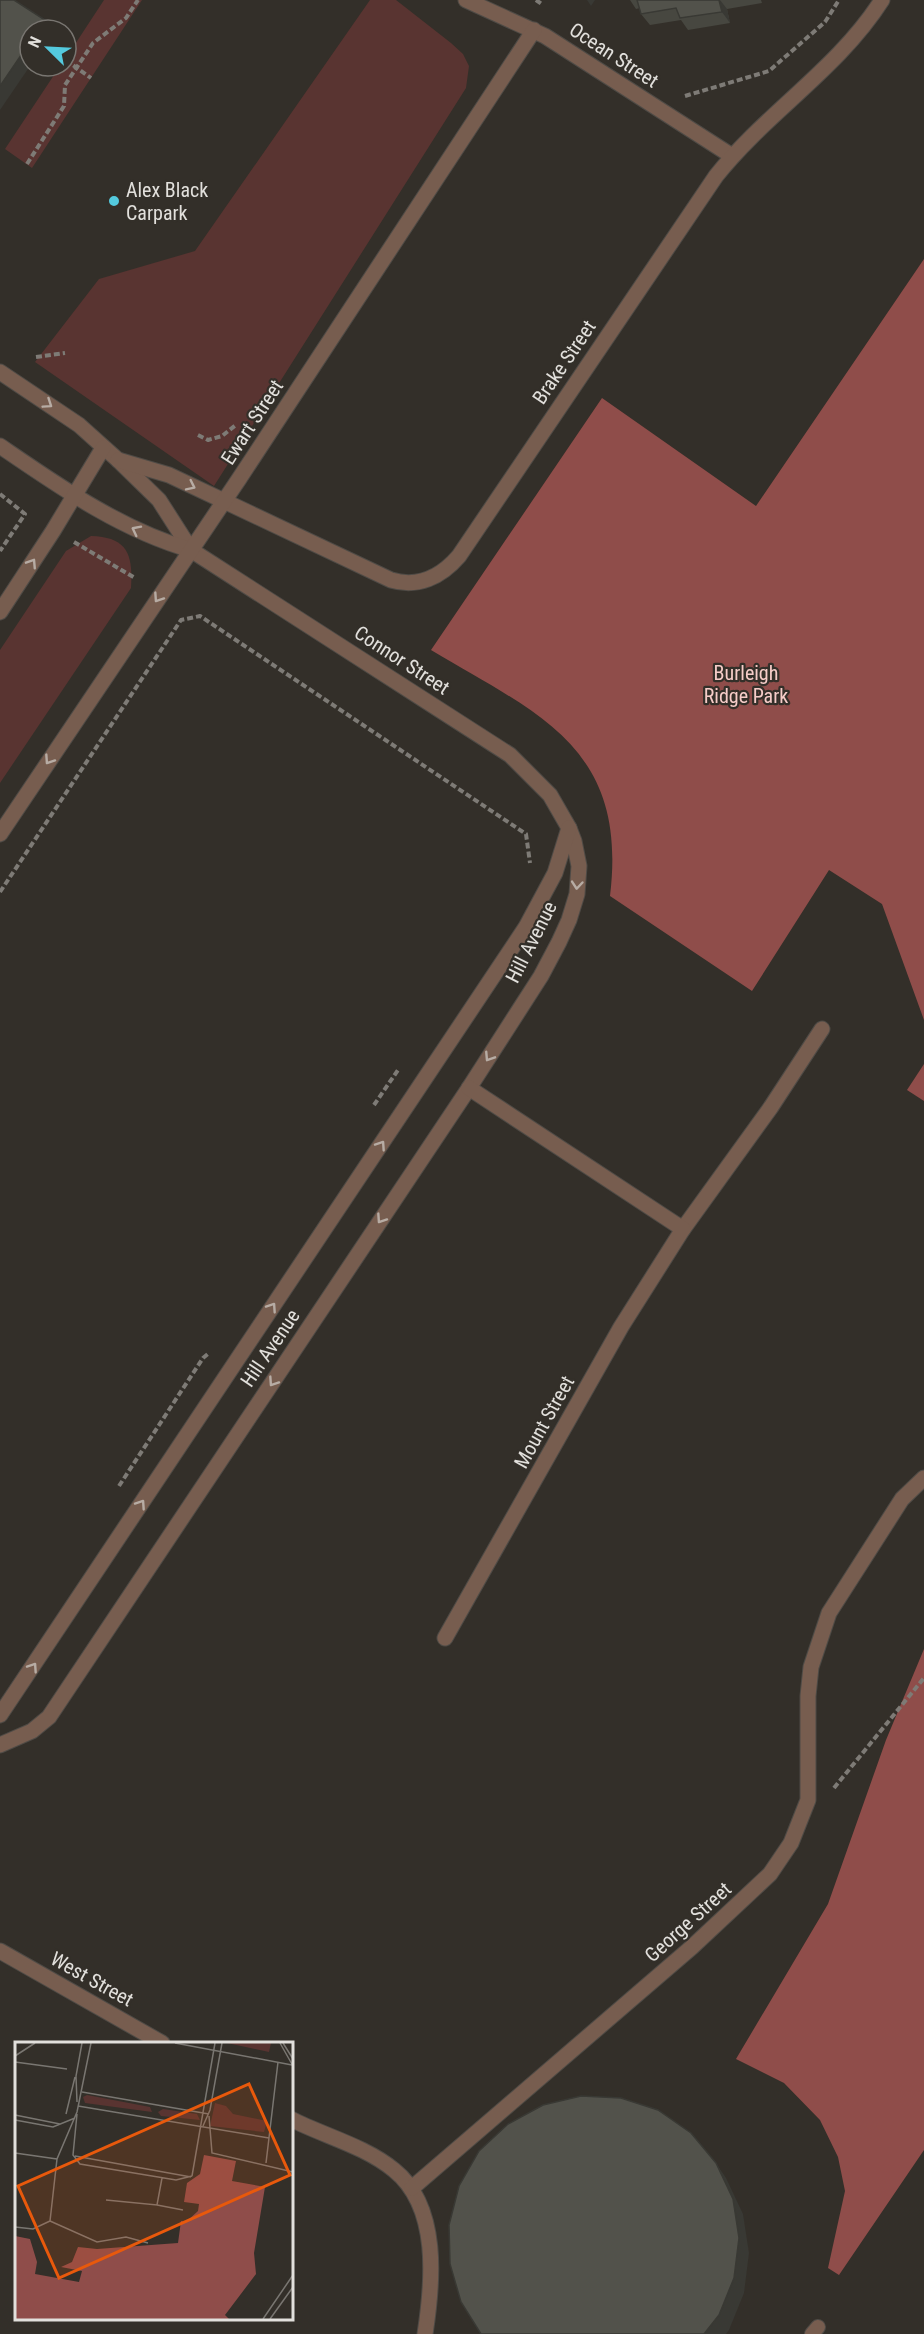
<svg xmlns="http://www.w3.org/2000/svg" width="924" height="2334" font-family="'Roboto Condensed',sans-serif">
  <rect width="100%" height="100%" fill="#332f29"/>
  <g fill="#593431">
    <polygon points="104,0 142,0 32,168 5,149 60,66 66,66 66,58"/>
    <polygon points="370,0 396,0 451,43 463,54 469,66 466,88 214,486 35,362 99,279 195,251"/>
    <path d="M 91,536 C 128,537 133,555 131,588 L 0,783 L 0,650 L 66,551 Z"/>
  </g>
  <g fill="#8f4d4a">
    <path d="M 924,259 L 924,1020 L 882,904 L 829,870 L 752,991 L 610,896 C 628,748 540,715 431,650 L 602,398 L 756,506 Z"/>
    <polygon points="924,1064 924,1101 907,1090"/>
    <polygon points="924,1649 924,2150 839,2275 828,2268 845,2191 838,2157 820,2120 784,2083 736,2059 828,1904 886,1740"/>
  </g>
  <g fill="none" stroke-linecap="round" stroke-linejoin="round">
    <defs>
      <polyline id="service" points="812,2334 818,2327"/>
      <g id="minor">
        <polyline points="466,0 545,36 732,156"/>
        <polyline points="0,372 79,425 118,460 159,500 191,550"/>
        <path d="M 0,446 C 60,487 121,530 191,550 L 510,755 L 550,795 L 569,828 L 574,841 L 579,866 L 577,894 L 569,920 L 559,942 L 541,976 L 469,1088 L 49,1717 L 32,1731 L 0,1745"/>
        <path d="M 118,460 L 169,475 L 391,580 C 418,588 441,577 459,556 L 716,176 C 767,112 838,69 882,0"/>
        <polyline points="0,612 53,531 103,448"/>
        <polyline points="0,834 239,479 534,30"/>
        <polyline points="683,1229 771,1107 822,1029"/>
        <polyline points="445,1638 621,1327 683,1229 469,1088"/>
        <polyline points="0,1715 526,927 555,873 569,828"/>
        <polyline points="0,1951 162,2043"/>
        <path d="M 291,2119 C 324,2136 365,2146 394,2170 C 440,2207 433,2282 425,2334"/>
        <polyline points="412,2188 692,1947 770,1874 791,1843 808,1800 808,1696 811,1667 829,1613 902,1499 924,1478"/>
      </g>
    </defs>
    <use href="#service" stroke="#4f4b46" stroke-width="16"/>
    <use href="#minor" stroke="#4f4b46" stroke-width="17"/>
    <g stroke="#7e7b76" stroke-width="4" stroke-dasharray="6 3" stroke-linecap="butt">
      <polyline points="536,0 543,5"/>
      <polyline points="66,60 91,78"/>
      <polyline points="685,96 769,71 825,22 839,0"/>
      <polyline points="27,164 64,106 65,85 93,43 126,18 138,0"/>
      <polyline points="36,357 65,353"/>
      <polyline points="198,435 208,440 222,436 237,424"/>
      <polyline points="0,494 25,514 0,551"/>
      <polyline points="74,542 135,578"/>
      <polyline points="0,892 181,620 200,616 526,834 530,863"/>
      <polyline points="374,1105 398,1070"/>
      <polyline points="119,1486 203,1358 209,1353"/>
      <polyline points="834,1788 924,1678"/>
    </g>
    <use href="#service" stroke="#775d4f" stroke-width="14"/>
    <use href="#minor" stroke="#775d4f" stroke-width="15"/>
  </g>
  <polygon fill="#474740" points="630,0 761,0 762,3 727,9 730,23 688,30 681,20 650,25 641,14 640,8 636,9"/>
  <g fill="#393934">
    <polygon points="587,0 595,0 591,6"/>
    <polygon points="719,0 720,0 727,9 730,23 722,12"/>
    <polygon points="45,20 52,30 38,30"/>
    <polygon points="30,42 30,66 0,110 0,86"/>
    <polygon points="716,2163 726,2178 743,2214 749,2253 744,2293 729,2330 726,2334 704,2334"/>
  </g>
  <g fill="#52524b" stroke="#393934" stroke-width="1.5">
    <polygon points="0,0 14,0 45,20 38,30 30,30 30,42 0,86"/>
    <polygon points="637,0 719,0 722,12 680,18 676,8 641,14"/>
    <polygon points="581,2096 621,2098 658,2110 691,2133 716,2163 733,2199 739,2238 734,2278 719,2315 704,2334 481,2334 461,2302 450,2264 449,2225 459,2186 479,2151 508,2124 543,2105"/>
  </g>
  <defs><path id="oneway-chevron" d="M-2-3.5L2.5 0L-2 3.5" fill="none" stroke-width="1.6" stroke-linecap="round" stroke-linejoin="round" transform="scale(1.5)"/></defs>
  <g stroke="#b7aca4">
    <use href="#oneway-chevron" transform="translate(48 404) rotate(34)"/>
    <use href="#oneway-chevron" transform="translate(191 486) rotate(26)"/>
    <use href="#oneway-chevron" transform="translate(136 530) rotate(-153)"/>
    <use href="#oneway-chevron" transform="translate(32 563) rotate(-57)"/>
    <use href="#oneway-chevron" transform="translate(158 598) rotate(124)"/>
    <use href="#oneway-chevron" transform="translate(49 760) rotate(124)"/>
    <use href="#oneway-chevron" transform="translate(577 885) rotate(95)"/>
    <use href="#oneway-chevron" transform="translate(489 1057) rotate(123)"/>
    <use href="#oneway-chevron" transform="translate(381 1145) rotate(-56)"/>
    <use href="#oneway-chevron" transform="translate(381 1219) rotate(124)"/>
    <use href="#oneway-chevron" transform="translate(272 1307) rotate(-56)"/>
    <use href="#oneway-chevron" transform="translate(273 1382) rotate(124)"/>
    <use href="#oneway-chevron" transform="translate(141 1504) rotate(-56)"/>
    <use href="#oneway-chevron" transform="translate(33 1667) rotate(-56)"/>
  </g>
  <circle fill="#54cade" stroke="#332f29" stroke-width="2" cx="114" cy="201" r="6"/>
  <g text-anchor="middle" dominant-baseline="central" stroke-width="4.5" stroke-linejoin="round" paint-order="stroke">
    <g font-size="20" fill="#e2e0dc" stroke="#332f29">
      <text transform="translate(614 55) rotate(33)">Ocean Street</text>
      <text transform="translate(564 362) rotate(-56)">Brake Street</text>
      <text transform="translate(252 422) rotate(-57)">Ewart Street</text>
      <text transform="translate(402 660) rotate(33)">Connor Street</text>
      <text transform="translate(531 942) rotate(-63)">Hill Avenue</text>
      <text transform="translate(270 1348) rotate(-56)">Hill Avenue</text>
      <text transform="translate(544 1422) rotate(-61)">Mount Street</text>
      <text transform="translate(688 1922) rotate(-42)">George Street</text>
      <text transform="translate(92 1979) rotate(29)">West Street</text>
    </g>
    <g font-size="20" fill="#e2e0dc" stroke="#332f29" text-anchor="start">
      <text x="126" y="190">Alex Black<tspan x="126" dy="23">Carpark</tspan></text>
    </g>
    <g font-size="20" fill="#f6ccc8" stroke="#332f29">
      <text x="746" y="673">Burleigh<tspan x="746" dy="23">Ridge Park</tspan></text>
    </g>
  </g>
  <g transform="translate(15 2042)">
    <rect width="278" height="278" fill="#332f29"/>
    <path d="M 212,1 L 256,1 L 254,10 ZM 72,53 L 135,65 L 137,70 L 70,61 L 68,55 ZM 200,61 L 211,64 L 218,72 L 252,79 L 249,90 L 195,84 ZM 148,67 L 182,72 L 185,78 L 146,74 L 143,70 Z" fill="#593431"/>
    <path d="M 189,113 L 221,119 L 217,139 L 250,145 L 239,211 L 241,232 L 210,273 L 214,277 L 0,277 L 0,194 L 15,197 L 22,220 L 20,232 L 64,240 L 67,229 L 46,225 L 57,220 L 63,205 L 82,207 L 163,201 L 166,179 L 171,180 L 183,169 L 184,162 L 169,160 L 172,141 L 185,132 Z" fill="#8f4d4a"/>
    <path fill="none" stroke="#797671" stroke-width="1.5" d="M 160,1 L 277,23M 265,1 L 278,24M 268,1 L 278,17M 0,14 L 20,1M 0,20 L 52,27M 67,50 L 194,72M 62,60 L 61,34 L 67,1M 63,64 L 254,96M 51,72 L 60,35M 62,72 L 58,113 L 65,122 L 161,138 L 177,134M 0,73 L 45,82M 194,74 L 197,111 L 278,130M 0,78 L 38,85 L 60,76M 188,84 L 195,68 L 207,1M 0,111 L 42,117M 60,114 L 176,135M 251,121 L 263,20M 177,134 L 200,1M 91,158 L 142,163 L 147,136M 142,163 L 168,168M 35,179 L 42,117 L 62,70 L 76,1M 35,179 L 82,200 L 111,195 L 133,201M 0,185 L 18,187 L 35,179M 248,277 L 278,233M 255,277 L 278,245"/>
    <path fill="#e8590c" fill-opacity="0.15" stroke="#e8590c" stroke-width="3" d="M 234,42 L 275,133 L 44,236 L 3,144 Z"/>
    <rect width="278" height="278" fill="none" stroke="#e2e0dc" stroke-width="3"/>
  </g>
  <g transform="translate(48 48) rotate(294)"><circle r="28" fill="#332f29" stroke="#797671" stroke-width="1.5"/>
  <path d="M0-4.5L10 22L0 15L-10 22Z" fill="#54cade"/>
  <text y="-9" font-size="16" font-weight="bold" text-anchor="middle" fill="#e2e0dc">N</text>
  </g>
</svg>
